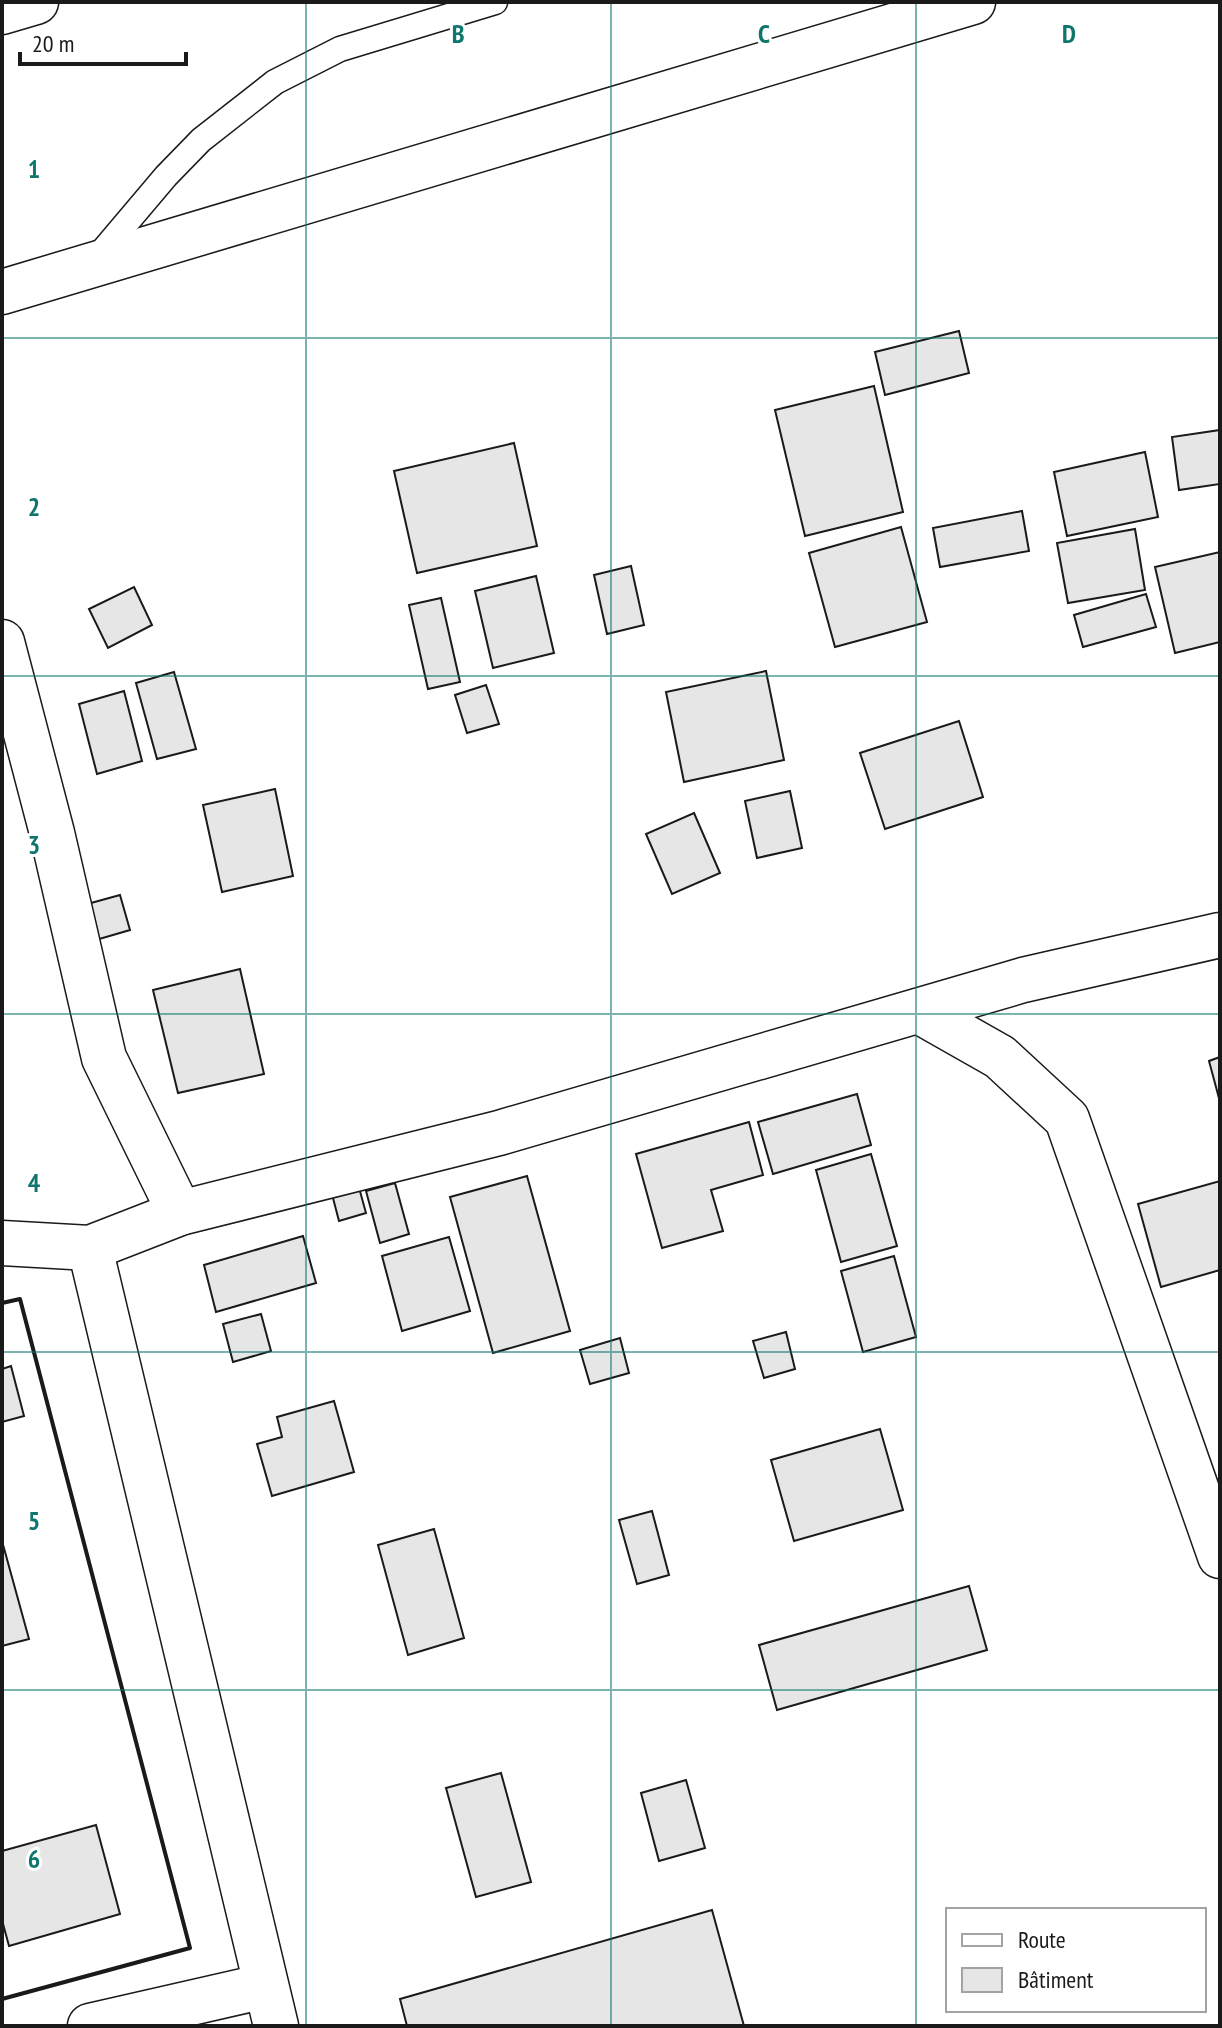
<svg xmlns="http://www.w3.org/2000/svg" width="1222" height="2028" font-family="'PT Sans Narrow',sans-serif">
  <rect width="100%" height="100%" fill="#fff"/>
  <g fill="#e6e6e6" stroke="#1a1a1a" stroke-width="2">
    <polygon points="959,331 969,373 885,395 875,352"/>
    <polygon points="874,386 903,512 805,536 775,410"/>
    <polygon points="1220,430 1220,484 1179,490 1172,437"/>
    <polygon points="514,443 537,546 417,573 394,471"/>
    <polygon points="1145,452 1158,517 1067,536 1054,472"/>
    <polygon points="1022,511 1029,551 940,567 933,528"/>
    <polygon points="901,527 927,622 835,647 809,553"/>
    <polygon points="1135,529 1145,590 1068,603 1057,543"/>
    <polygon points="1220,552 1220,642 1175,653 1155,567"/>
    <polygon points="631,566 644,625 607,634 594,575"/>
    <polygon points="536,576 554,653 493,668 475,591"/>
    <polygon points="134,587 152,625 108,648 89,609"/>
    <polygon points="1146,594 1156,627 1083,647 1074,615"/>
    <polygon points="441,598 460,682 428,689 409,605"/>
    <polygon points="766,671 784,760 684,782 666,692"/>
    <polygon points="174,672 196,749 157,759 136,683"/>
    <polygon points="486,685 499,724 467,733 455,695"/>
    <polygon points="124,691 142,761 97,774 79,704"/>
    <polygon points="959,721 983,797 885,829 860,753"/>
    <polygon points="275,789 293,876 222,892 203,805"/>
    <polygon points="790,791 802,848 757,858 745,801"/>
    <polygon points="694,813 720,873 672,894 646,834"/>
    <polygon points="120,895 130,930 89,942 80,906"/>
    <polygon points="240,969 264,1074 178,1093 153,990"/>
    <polygon points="1220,1057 1220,1102 1209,1061"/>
    <polygon points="857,1094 871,1145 773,1174 758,1122"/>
    <polygon points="749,1122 763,1175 711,1190 723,1231 662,1248 636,1154"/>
    <polygon points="871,1154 897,1246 841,1262 816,1170"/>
    <polygon points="355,1173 366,1213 339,1221 328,1179"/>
    <polygon points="527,1176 570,1331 493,1353 450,1197"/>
    <polygon points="1220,1181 1220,1270 1161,1287 1138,1204"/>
    <polygon points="395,1183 409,1234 380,1243 366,1191"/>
    <polygon points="303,1236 316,1283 216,1312 204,1265"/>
    <polygon points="449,1237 470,1311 402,1331 382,1256"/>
    <polygon points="894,1256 916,1337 863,1352 841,1271"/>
    <polygon points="261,1314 271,1351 233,1362 223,1324"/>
    <polygon points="786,1332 795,1369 764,1378 753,1341"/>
    <polygon points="620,1338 629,1373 590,1384 580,1350"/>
    <polygon points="11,1366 24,1416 2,1422 2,1369"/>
    <polygon points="334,1401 354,1472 272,1496 257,1444 282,1437 277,1417"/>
    <polygon points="880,1429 903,1510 794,1541 771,1460"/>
    <polygon points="652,1511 669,1575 637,1584 619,1520"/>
    <polygon points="434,1529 464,1638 408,1655 378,1545"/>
    <polygon points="2,1541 29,1639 2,1646"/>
    <polygon points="969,1586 987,1650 777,1710 759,1645"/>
    <polygon points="501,1773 531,1882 476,1897 446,1788"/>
    <polygon points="686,1780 705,1848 659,1861 641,1793"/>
    <polygon points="96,1825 120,1914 9,1946 2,1920 2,1851"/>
    <polygon points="712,1910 744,2026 407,2026 400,1999"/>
  </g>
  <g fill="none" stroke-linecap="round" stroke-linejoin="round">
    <defs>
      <polyline id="service" points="95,260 166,176 201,140 275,82 340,49 495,2"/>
      <g id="minor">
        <polyline points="2,12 36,2"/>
        <polyline points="2,642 52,833 104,1058 180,1213"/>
        <polyline points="919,1011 1000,1057 1067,1119 1220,1556"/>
        <polyline points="2,1243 90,1248 180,1213 499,1133 1023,980 1220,935"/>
        <polyline points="90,1248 276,2026"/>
        <polyline points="90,2026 265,1986"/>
      </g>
      <polyline id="trunk" points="2,292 973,2"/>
    </defs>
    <use href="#service" stroke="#1a1a1a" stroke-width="27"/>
    <use href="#minor" stroke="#1a1a1a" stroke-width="47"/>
    <use href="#trunk" stroke="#1a1a1a" stroke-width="47"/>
    <use href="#service" stroke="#fff" stroke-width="24"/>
    <use href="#minor" stroke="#fff" stroke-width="44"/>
    <use href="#trunk" stroke="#fff" stroke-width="44"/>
    <polyline stroke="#1a1a1a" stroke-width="4" points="2,1303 20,1299 190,1948 2,1999"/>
  </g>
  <path fill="none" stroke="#0f766e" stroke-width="2" stroke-opacity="0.55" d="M 306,2 L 306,2026M 611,2 L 611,2026M 916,2 L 916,2026M 2,338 L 1220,338M 2,676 L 1220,676M 2,1014 L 1220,1014M 2,1352 L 1220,1352M 2,1690 L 1220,1690"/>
  <g font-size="26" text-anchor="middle" font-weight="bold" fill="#0f766e" stroke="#fff" stroke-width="6" stroke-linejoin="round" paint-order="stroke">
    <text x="458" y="43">B</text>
    <text x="764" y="43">C</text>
    <text x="1069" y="43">D</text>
    <text x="34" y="178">1</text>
    <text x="34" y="516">2</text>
    <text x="34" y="854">3</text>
    <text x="34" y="1192">4</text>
    <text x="34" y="1530">5</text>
    <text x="34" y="1868">6</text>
  </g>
  <rect width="1222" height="2028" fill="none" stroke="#1a1a1a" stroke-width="8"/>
  <rect x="946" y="1908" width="260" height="104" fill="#ffffff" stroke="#a3a3a3" stroke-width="2"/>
  <rect x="962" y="1934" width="40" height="12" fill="#ffffff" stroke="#a3a3a3" stroke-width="2"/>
  <text x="1018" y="1948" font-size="24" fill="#1a1a1a">Route</text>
  <rect x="962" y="1968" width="40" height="24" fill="#e6e6e6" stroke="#a3a3a3" stroke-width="2"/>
  <text x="1018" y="1988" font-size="24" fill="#1a1a1a">Bâtiment</text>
  <path d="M20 52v12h166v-12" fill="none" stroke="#1a1a1a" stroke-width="4"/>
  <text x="32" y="52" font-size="24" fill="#1a1a1a" stroke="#ffffff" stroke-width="6" paint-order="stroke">20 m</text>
</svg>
